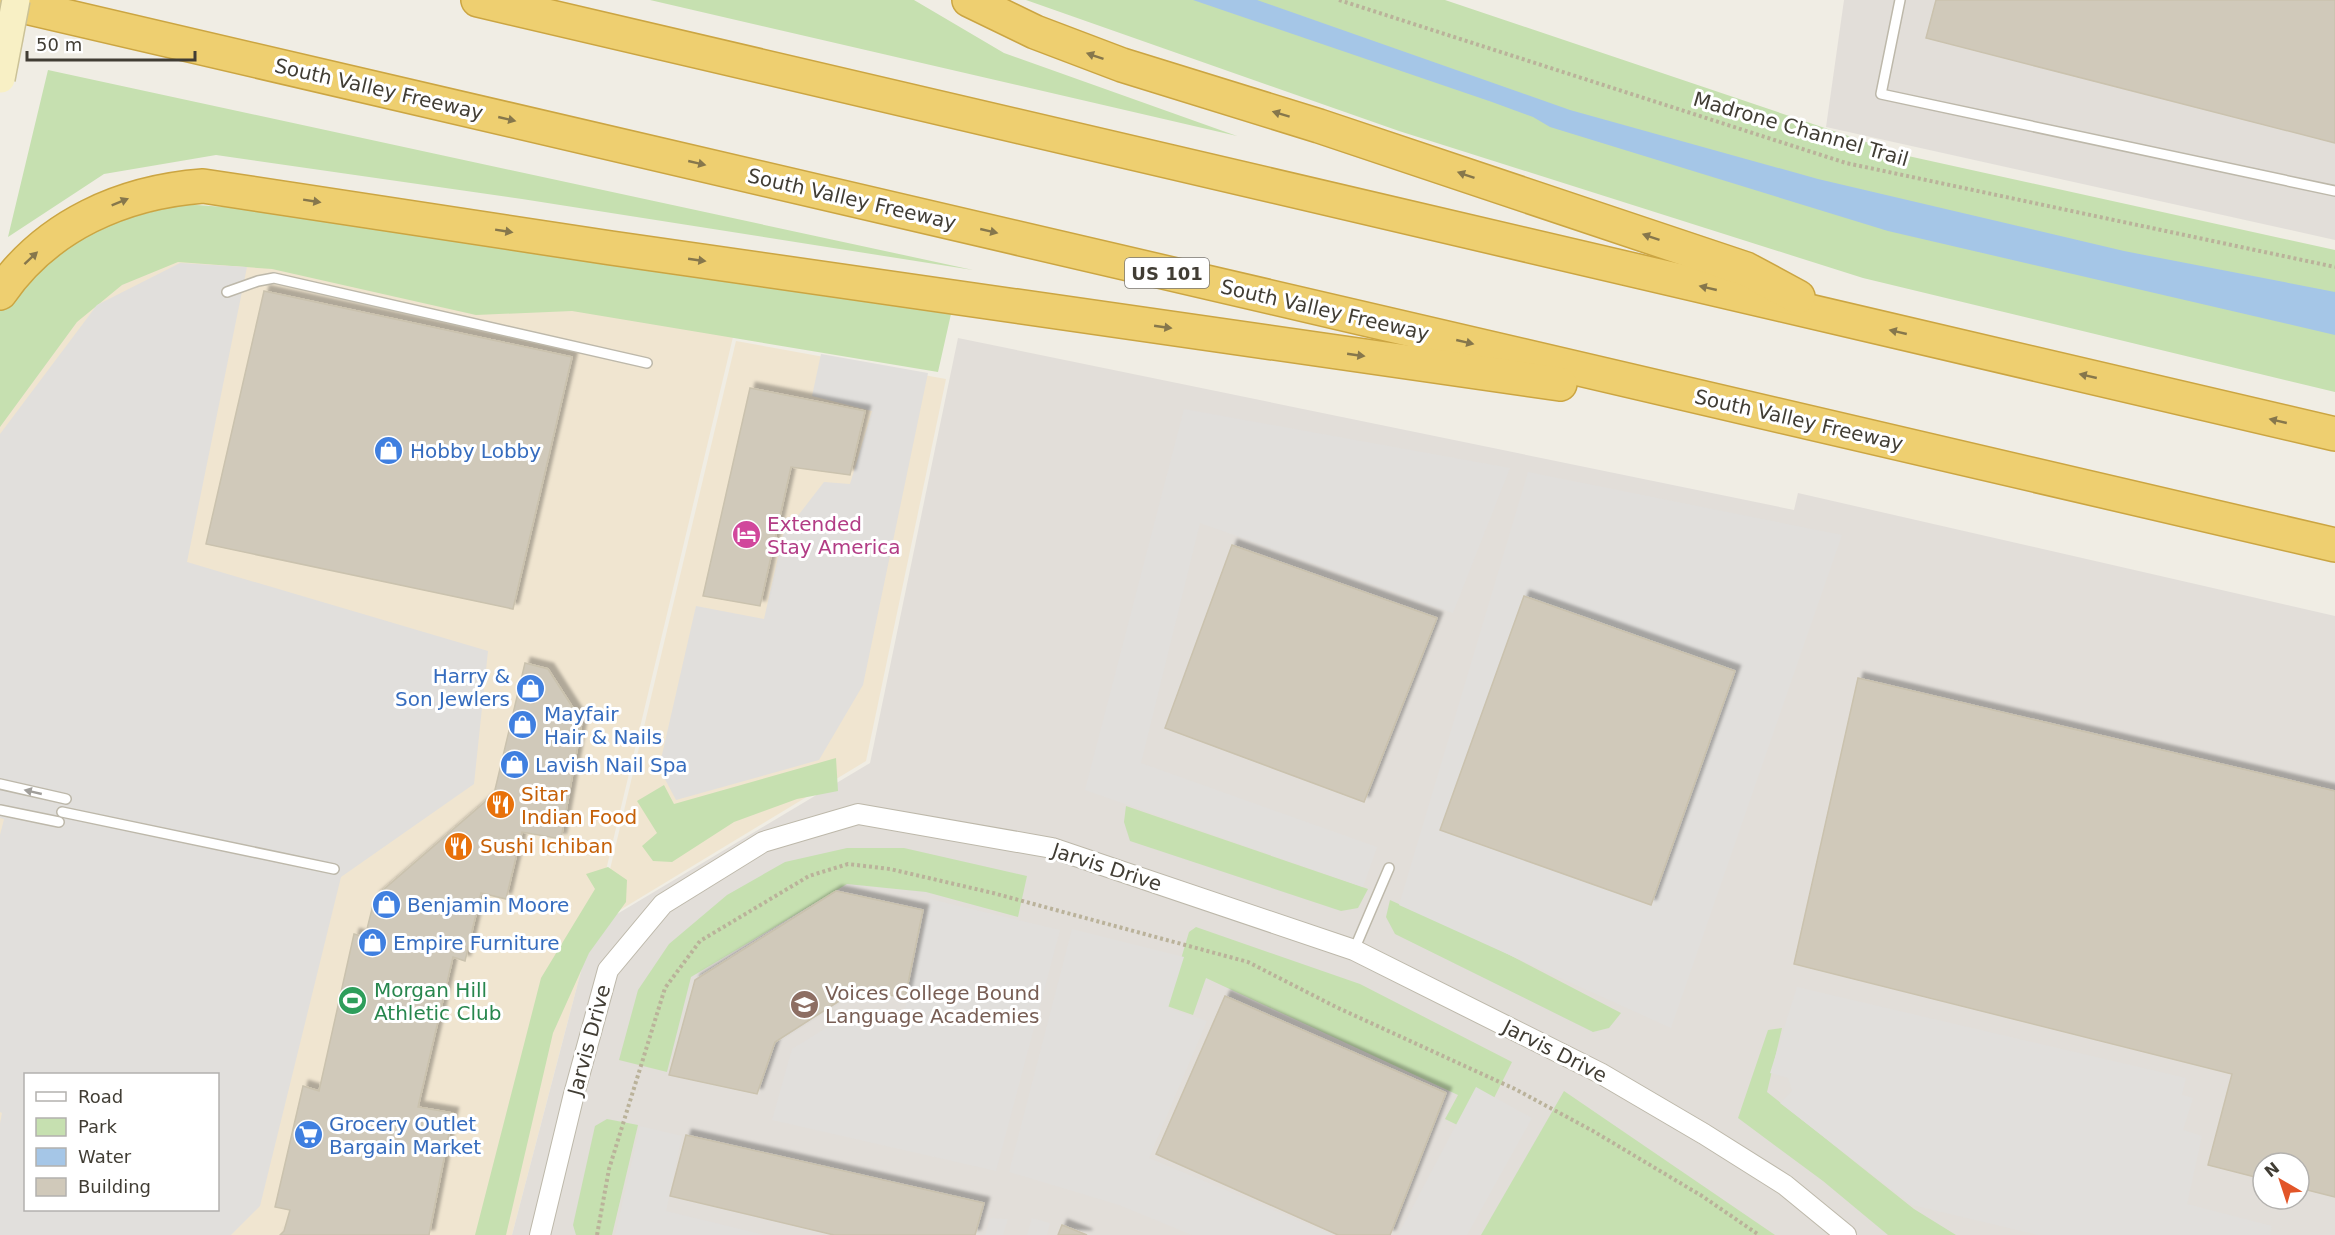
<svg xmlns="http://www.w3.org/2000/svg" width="2335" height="1235" font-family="'DejaVu Sans',sans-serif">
  <defs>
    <filter id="shadow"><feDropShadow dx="5.5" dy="-5.5" stdDeviation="1.5" flood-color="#0004"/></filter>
  </defs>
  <rect width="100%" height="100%" fill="#f0ede4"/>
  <g fill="#f0e5d0" fill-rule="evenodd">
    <path d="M 258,233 L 733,337 L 592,929 L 512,1235 L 0,1235 L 0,377 L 76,281 ZM 26,1074 L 218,1074 L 218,1210 L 26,1210 Z"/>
    <polygon points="736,341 946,379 866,761 597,924"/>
  </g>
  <g fill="#e2ded9" fill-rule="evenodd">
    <polygon points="1844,0 2335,0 2335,240 1826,127"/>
    <path d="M 958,338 L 1794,510 L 1798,493 L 2335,616 L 2335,1235 L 512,1235 L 592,929 L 870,763 ZM 2263,1163 L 2299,1163 L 2299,1199 L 2263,1199 Z"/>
  </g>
  <g fill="#c6e0b0">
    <polygon points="650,0 914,0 1004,53 1237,136"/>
    <polygon points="1026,0 1445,0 1908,156 2335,250 2335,392 1863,278 1399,131"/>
    <polygon points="48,70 973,270 522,199 216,155 104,174 8,237"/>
    <polygon points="183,204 268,210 951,314 938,372 572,311 476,315 272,269 178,262 122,285 77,322 0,427 0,311 33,270 101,225"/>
    <polygon points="836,758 838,791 797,799 734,822 672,862 653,861 642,846 657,833 637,801 664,785 674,804"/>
    <polygon points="1126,806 1368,889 1358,908 1341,911 1130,841 1124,822"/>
    <polygon points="847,848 904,848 1027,876 1018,917 926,892 847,884 691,977 667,1072 619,1060 638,990 669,944 727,895 785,862"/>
    <polygon points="608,867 627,880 626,902 589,953 553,1033 506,1235 475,1235 541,978 595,889 586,874"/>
    <polygon points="1390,900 1500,950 1621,1013 1609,1028 1593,1032 1395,934 1386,917"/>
    <polygon points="1196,927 1360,984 1512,1062 1476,1134 1445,1119 1458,1095 1206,978 1193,1015 1167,1006 1189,932"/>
    <polygon points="1782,1028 1767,1092 1914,1209 1956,1235 1888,1235 1823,1181 1738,1118 1768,1030"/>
    <polygon points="1564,1091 1775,1235 1481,1235"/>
    <polygon points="607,1119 638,1125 612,1235 576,1235 573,1225 595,1126"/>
  </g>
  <g fill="#e1dfdc" fill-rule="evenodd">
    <path d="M 180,263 L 247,267 L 187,562 L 488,651 L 474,784 L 341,877 L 260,1206 L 231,1235 L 0,1235 L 0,1123 L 2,1113 L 0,1112 L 0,835 L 4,819 L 0,818 L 0,434 L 97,305 ZM 26,1074 L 218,1074 L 218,1210 L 26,1210 Z"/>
    <polygon points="821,354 928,373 863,685 819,760 676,800 659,768 696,606 764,619 783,535 824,482 850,484 872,411 812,396"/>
    <polygon points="1184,409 1510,468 1453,613 1200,523 1141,763 1377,847 1363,887 1085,790"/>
    <polygon points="1528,472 1842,535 1671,1028 1399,905"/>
    <polygon points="930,899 1060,930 996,1171 772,1120 792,1049 847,1015 901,1026"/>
    <polygon points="1072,929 1184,957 1168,1008 1207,1021 1149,1158 1333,1235 1192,1235 1119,1205 1009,1172"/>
    <polygon points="1797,987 2186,1078 2182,1095 2193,1098 2183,1130 2202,1136 2187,1204 2272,1226 2270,1235 2038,1235 1912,1205 1780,1103 1792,1091 1788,1078 1770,1073"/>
    <polygon points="1476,1087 1532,1118 1467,1235 1398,1235"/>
    <polygon points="640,1126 682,1136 666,1211 765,1235 615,1235"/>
    <polygon points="990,1218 1008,1219 1003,1235 985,1235"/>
    <polygon points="1032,1218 1050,1223 1047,1235 1027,1235"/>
  </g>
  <polygon fill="#a5c6e7" points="1193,0 1257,0 1570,110 1818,179 2124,251 2335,292 2335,335 1888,231 1550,127 1533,117 1492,102"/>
  <g fill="#d0c9ba" stroke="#cac2ae" stroke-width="1.5" filter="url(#shadow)">
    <polygon points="1936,0 2335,0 2335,143 1926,38"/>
    <polygon points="264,291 572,357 513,609 206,544"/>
    <polygon points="750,388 865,411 850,475 791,467 760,606 703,596"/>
    <polygon points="1232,545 1437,618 1364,802 1165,728"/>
    <polygon points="1524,596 1735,671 1651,905 1440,830"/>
    <polygon points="525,663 548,669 582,722 561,839 522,832 506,899 481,893 465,961 453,957 418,1107 453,1113 429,1235 280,1235 284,1231 290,1210 275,1207 303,1086 319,1091 354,934 365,937 375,897 494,794"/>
    <polygon points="1858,678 2335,791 2335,1197 2299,1188 2299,1163 2263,1163 2263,1179 2208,1165 2232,1074 1794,964"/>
    <polygon points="836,891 923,910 905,998 858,989 775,1042 757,1094 669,1075 695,980"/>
    <polygon points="1225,996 1446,1093 1390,1235 1338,1235 1156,1154"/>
    <polygon points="686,1135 984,1203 975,1235 834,1235 670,1196"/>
    <polygon points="1062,1225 1087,1235 1058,1235"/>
  </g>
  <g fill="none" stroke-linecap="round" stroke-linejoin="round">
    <defs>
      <g id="service">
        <polyline points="1900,0 1881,94 2335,191"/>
        <polyline points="227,292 258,281 274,278 647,363"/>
        <polyline points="0,784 66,799"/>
        <polyline points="0,810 59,822"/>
        <polyline points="62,812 334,869"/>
        <polyline points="1354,950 1389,868"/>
      </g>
      <polyline id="minor" points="540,1235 573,1098 608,970 663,904 763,842 858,814 1052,848 1354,950 1600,1073 1704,1134 1785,1185 1846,1235"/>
      <g id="motorway">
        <polyline points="478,0 2335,434"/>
        <polyline points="969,0 1035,32 1122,65 1319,126 1746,269 1798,297"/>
        <polyline points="0,1 2335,545"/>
        <path d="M 0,293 C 47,225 123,192 203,186 L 611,248 L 1560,384"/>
      </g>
    </defs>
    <use href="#service" stroke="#bdb8aa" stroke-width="12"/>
    <use href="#minor" stroke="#bdb8aa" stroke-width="22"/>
    <use href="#motorway" stroke="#cba542" stroke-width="36"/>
    <g stroke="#bab29a" stroke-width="4" stroke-dasharray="3 3" stroke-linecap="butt">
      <polyline points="1339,0 1846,163 2335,267"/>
      <polyline points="597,1235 609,1169 665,988 700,941 809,876 848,864 890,869 993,893 1248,962 1336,1007 1515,1089 1593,1131 1702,1196 1759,1235"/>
    </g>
    <use href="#service" stroke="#fff" stroke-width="9"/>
    <use href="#minor" stroke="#fff" stroke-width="20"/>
    <use href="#motorway" stroke="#eecf70" stroke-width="33"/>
    <defs>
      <polyline id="secondary-bridge" points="1,79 16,0"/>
    </defs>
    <use href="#secondary-bridge" stroke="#cbc297" stroke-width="30" stroke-linecap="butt"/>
    <use href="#secondary-bridge" stroke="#f8f0c5" stroke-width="27"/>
  </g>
  <defs><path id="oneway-solid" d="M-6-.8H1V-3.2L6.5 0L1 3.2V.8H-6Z" transform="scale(1.5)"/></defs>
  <g fill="#86774c">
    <use href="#oneway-solid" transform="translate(1095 56) rotate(-161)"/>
    <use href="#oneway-solid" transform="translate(1281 114) rotate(-163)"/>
    <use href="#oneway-solid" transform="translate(507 119) rotate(13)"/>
    <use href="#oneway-solid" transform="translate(697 163) rotate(13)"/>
    <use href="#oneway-solid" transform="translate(1466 175) rotate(-161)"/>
    <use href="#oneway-solid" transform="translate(312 201) rotate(9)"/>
    <use href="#oneway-solid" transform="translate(120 202) rotate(-22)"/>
    <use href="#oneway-solid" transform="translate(504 231) rotate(9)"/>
    <use href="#oneway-solid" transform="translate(989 231) rotate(13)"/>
    <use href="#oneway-solid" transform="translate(1651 237) rotate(-161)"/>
    <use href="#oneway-solid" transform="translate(31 258) rotate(-43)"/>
    <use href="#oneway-solid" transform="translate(697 260) rotate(8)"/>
    <use href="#oneway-solid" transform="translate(1708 288) rotate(-167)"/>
    <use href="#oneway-solid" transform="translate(1163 327) rotate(8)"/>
    <use href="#oneway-solid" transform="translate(1898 332) rotate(-167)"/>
    <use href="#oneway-solid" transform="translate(1465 342) rotate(13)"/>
    <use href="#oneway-solid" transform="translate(1356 355) rotate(8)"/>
    <use href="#oneway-solid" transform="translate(2088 376) rotate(-167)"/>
    <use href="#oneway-solid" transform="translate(2278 421) rotate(-167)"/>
  </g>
  <use fill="#a09e9a" href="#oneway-solid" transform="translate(33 792) rotate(-167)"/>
  <defs>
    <symbol id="shop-disc" viewBox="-11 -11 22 22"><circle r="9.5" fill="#3f7fe0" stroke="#fff"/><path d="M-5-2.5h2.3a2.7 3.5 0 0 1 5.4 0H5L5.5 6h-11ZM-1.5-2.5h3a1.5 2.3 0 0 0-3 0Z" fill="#fff"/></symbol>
    <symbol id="hotel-disc" viewBox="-11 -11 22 22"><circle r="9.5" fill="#d1479c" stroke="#fff"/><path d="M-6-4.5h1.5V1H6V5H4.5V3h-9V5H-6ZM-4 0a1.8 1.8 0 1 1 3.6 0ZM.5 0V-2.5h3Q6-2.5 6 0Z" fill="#fff"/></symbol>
    <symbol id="restaurant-disc" viewBox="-11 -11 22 22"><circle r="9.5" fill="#e8710a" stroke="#fff"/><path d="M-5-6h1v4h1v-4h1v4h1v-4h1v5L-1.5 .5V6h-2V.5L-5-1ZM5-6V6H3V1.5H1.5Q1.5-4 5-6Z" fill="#fff"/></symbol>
    <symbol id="stadium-disc" viewBox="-11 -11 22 22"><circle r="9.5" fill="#2e9e5b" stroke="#fff"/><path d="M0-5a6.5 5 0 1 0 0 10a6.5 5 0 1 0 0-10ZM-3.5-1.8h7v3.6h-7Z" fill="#fff"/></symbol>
    <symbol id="school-disc" viewBox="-11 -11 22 22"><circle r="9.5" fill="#8d6e63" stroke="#fff"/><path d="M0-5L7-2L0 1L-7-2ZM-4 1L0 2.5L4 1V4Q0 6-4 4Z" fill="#fff"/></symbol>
    <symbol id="supermarket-disc" viewBox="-11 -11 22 22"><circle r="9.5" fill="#3f7fe0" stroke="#fff"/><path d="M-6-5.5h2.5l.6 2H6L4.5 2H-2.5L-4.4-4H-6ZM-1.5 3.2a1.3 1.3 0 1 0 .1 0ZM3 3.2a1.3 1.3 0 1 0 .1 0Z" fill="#fff"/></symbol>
  </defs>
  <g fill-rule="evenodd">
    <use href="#shop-disc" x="372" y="434" width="33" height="33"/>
    <use href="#hotel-disc" x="730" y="518" width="33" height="33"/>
    <use href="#shop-disc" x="514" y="672" width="33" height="33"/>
    <use href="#shop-disc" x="506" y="708" width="33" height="33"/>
    <use href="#shop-disc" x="498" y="748" width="33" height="33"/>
    <use href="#restaurant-disc" x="484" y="788" width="33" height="33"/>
    <use href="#restaurant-disc" x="442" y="830" width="33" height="33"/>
    <use href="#shop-disc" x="370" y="888" width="33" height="33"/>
    <use href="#shop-disc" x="356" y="926" width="33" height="33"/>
    <use href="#stadium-disc" x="336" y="984" width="33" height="33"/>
    <use href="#school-disc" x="788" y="988" width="33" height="33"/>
    <use href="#supermarket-disc" x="292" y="1118" width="33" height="33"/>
  </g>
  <g text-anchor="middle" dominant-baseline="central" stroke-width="6" stroke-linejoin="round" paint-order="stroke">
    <rect fill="#fff" stroke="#7a7771" stroke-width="1.5" x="1125" y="258" width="84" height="30" rx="4.5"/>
    <g font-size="18" font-weight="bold" fill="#413d34">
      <text x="1167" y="273">US 101</text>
    </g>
    <g font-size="20" fill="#413d34" stroke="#fff">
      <text transform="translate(379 89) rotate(13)">South Valley Freeway</text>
      <text transform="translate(1801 129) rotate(16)">Madrone Channel Trail</text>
      <text transform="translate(852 199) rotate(13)">South Valley Freeway</text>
      <text transform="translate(1325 310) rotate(13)">South Valley Freeway</text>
      <text transform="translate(1799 420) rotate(13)">South Valley Freeway</text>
      <text transform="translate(1107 867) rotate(18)">Jarvis Drive</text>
      <text transform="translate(589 1040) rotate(-75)">Jarvis Drive</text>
      <text transform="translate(1555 1051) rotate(27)">Jarvis Drive</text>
    </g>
    <g font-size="20" fill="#366cbe" stroke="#fff" text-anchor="start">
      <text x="410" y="451">Hobby Lobby</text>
      <text x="510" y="676" text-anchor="end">Harry &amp;<tspan x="510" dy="23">Son Jewlers</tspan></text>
      <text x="544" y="714">Mayfair<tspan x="544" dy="23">Hair &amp; Nails</tspan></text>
      <text x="535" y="765">Lavish Nail Spa</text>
      <text x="407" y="905">Benjamin Moore</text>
      <text x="393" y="943">Empire Furniture</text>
      <text x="329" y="1124">Grocery Outlet<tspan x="329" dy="23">Bargain Market</tspan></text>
    </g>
    <g font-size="20" fill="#b23c85" stroke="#fff" text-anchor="start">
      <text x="767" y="524">Extended<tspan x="767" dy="23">Stay America</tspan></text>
    </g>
    <g font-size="20" fill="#c56008" stroke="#fff" text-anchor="start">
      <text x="521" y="794">Sitar<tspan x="521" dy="23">Indian Food</tspan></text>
      <text x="480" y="846">Sushi Ichiban</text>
    </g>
    <g font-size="20" fill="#27864d" stroke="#fff" text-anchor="start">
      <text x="374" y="990">Morgan Hill<tspan x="374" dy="23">Athletic Club</tspan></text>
    </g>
    <g font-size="20" fill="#785e54" stroke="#fff" text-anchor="start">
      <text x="825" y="993">Voices College Bound<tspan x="825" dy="23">Language Academies</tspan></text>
    </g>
  </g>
  <rect x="24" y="1073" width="195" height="138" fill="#ffffff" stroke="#b3b1ae" stroke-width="1.5"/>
  <rect x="36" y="1092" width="30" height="9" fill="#ffffff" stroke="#b3b1ae" stroke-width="1.5"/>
  <text x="78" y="1103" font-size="18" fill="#413d34">Road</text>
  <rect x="36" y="1118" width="30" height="18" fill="#c6e0b0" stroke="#b3b1ae" stroke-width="1.5"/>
  <text x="78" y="1133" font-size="18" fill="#413d34">Park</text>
  <rect x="36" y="1148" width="30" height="18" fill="#a5c6e7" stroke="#b3b1ae" stroke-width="1.5"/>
  <text x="78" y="1163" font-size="18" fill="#413d34">Water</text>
  <rect x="36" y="1178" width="30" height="18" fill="#d0c9ba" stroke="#b3b1ae" stroke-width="1.5"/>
  <text x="78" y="1193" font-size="18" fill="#413d34">Building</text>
  <g transform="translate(2281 1181) rotate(321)"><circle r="28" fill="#ffffff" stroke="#b3b1ae" stroke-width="1.5"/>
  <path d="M0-4.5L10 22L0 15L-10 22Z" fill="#e25528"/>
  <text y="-9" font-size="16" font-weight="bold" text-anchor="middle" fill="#413d34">N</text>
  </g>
  <path d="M27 51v9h168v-9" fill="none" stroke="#413d34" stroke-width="3"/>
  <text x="36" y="51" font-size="18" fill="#413d34" stroke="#ffffff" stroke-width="4.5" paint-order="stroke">50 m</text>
</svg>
